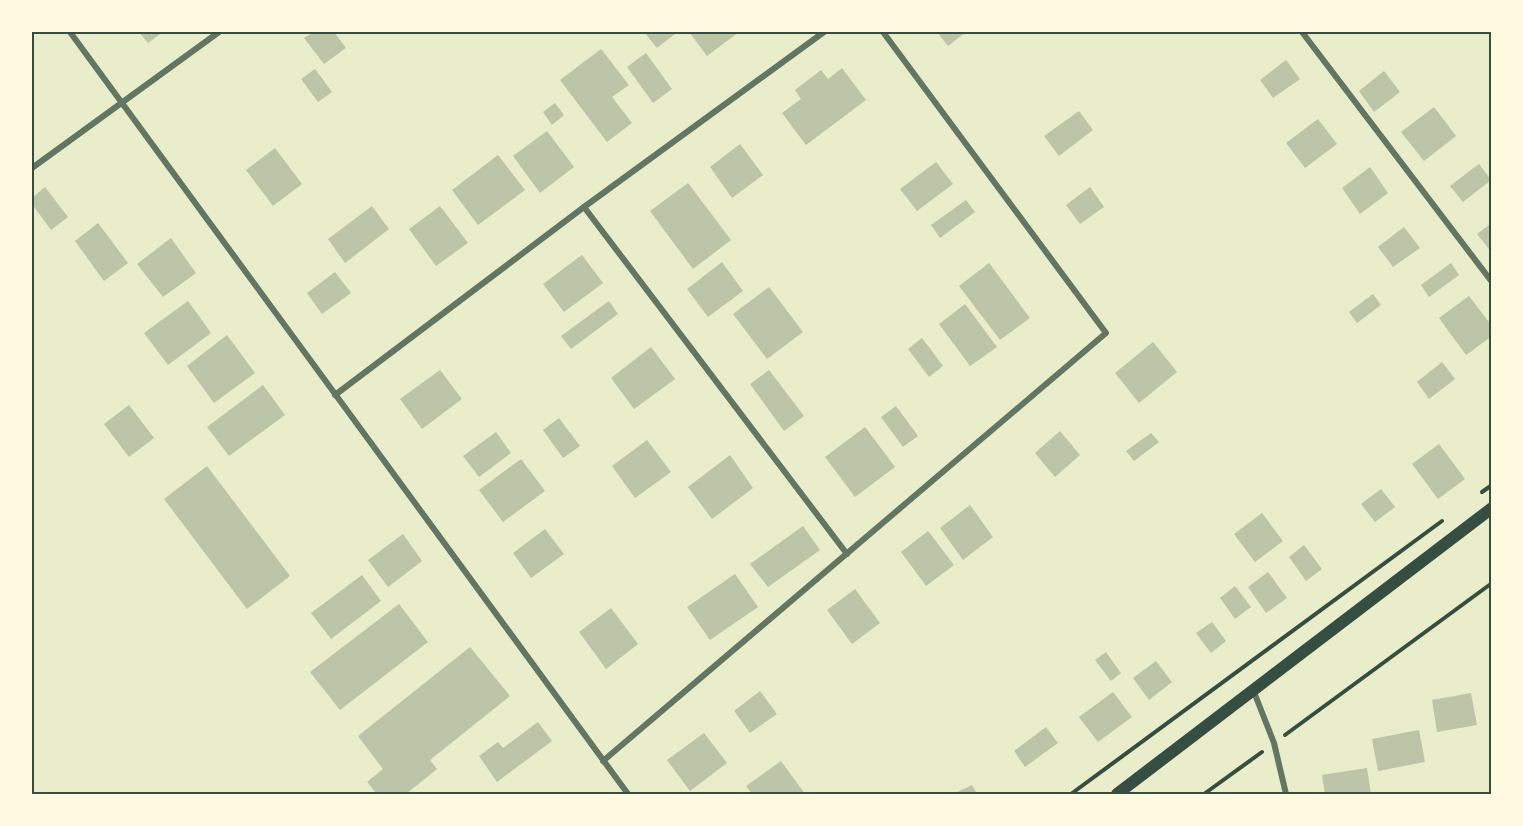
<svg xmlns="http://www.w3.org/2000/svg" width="1523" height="826" font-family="'Golos Text',sans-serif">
  <rect width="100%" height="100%" fill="#e9edc9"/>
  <g fill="#bcc5a7">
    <polygon points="139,32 163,32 148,43"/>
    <polygon points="313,32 334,32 346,48 324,64 304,38"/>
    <polygon points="644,32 673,32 675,34 657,48"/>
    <polygon points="689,32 739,32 707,56"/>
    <polygon points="937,32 966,32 948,46"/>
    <polygon points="601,49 629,85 612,97 632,123 607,142 560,80"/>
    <polygon points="646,53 672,89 653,103 627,67"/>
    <polygon points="1286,60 1300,79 1273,98 1260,80"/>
    <polygon points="842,68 866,100 806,145 782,113 801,99 795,90 821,70 828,79"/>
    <polygon points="315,69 332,92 318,102 301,79"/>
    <polygon points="1384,71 1400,92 1374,112 1359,91"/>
    <polygon points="555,103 564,115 552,125 543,112"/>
    <polygon points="1434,107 1456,136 1424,161 1401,132"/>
    <polygon points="1079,111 1093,130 1059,156 1044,136"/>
    <polygon points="1318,119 1337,144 1305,168 1286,143"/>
    <polygon points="547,131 574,167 540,193 513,156"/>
    <polygon points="740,144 763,175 732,198 710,167"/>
    <polygon points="275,148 302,184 273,206 246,170"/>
    <polygon points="498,155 525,190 478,225 452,190"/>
    <polygon points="936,162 953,184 917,211 900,189"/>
    <polygon points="1479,164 1491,180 1463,202 1450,186"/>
    <polygon points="1370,167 1388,193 1360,214 1342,188"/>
    <polygon points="688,183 731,240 693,269 650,211"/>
    <polygon points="45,187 68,217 51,230 32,204 32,198"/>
    <polygon points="1090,187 1104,207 1080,224 1066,205"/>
    <polygon points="966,200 975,212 940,238 931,225"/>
    <polygon points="372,206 389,229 345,263 328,239"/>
    <polygon points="440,206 468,243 436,266 409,229"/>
    <polygon points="98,223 128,263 104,281 75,241"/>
    <polygon points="1492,223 1492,253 1477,234"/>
    <polygon points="1404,227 1420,248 1393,267 1378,247"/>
    <polygon points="171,238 196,273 163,297 137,264"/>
    <polygon points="582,255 603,283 564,312 543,284"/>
    <polygon points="722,262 743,291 708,317 687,289"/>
    <polygon points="989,263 1030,318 1000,340 959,286"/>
    <polygon points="1451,263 1459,275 1429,297 1421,285"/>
    <polygon points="335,272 351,293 322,314 307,293"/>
    <polygon points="769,287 803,332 767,359 733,314"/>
    <polygon points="1373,294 1381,305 1357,323 1349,312"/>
    <polygon points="1469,296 1492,326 1492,336 1466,355 1439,318"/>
    <polygon points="188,301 211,333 168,365 144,333"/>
    <polygon points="609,301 618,314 571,349 561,336"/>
    <polygon points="965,304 997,347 970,366 939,324"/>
    <polygon points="227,335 255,373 214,403 187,366"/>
    <polygon points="922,338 943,366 929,377 908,349"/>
    <polygon points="1153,342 1177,372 1139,403 1115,373"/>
    <polygon points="651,347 675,379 634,409 611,378"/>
    <polygon points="1442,362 1455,379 1429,399 1417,382"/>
    <polygon points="440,370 462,399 422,429 400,399"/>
    <polygon points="769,370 804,416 784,431 750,384"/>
    <polygon points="263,385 285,415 229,456 207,427"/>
    <polygon points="129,405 154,438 129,457 104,424"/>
    <polygon points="896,406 918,436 903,447 881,417"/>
    <polygon points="559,418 580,446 563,458 543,430"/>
    <polygon points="865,427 895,467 855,497 825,457"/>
    <polygon points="1060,431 1080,455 1055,477 1035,453"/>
    <polygon points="496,432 511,453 479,477 463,456"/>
    <polygon points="1151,433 1159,442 1134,461 1126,451"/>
    <polygon points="647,440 671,472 635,498 612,466"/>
    <polygon points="1439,444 1465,479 1438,499 1412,464"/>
    <polygon points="730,455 753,488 712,519 688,487"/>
    <polygon points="521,459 545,491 503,522 479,490"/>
    <polygon points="207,466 290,576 247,609 164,499"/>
    <polygon points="1381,489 1395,507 1375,522 1361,504"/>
    <polygon points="970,505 993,537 963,560 940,528"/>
    <polygon points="1262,513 1283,541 1255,562 1234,534"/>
    <polygon points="803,526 820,550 768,587 750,564"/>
    <polygon points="545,529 564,554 531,578 513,553"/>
    <polygon points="928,531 954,565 926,586 901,552"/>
    <polygon points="403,534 422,561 388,587 368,560"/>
    <polygon points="1304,545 1322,569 1306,581 1289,557"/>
    <polygon points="1268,572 1287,598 1266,613 1248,587"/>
    <polygon points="735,574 758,607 710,640 687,607"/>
    <polygon points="362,575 381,601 331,639 311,613"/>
    <polygon points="1235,586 1251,607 1235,619 1220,598"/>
    <polygon points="855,589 880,623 852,644 827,610"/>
    <polygon points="399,604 428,642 340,710 310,672"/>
    <polygon points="611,608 638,644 606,669 579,632"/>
    <polygon points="1212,622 1226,641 1211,653 1196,633"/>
    <polygon points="470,647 510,696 430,760 437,769 406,794 377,794 367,782 383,769 358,736"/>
    <polygon points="1106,652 1121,673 1111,681 1095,660"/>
    <polygon points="1156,661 1172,682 1149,700 1133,678"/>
    <polygon points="760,691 777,714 750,733 734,711"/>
    <polygon points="1113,692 1132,717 1098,742 1079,717"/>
    <polygon points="1471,693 1477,725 1437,732 1432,700"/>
    <polygon points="538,722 552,741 497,782 479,756 498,742 503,748"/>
    <polygon points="1046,727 1058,743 1025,767 1014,751"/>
    <polygon points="1419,730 1425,762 1378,771 1372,739"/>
    <polygon points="704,733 727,763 690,791 667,760"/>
    <polygon points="781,761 805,794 752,794 746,786"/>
    <polygon points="1367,768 1371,794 1325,794 1322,775"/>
    <polygon points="972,785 977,794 953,794"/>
  </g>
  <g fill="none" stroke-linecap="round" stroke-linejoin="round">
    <g stroke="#344e41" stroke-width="4">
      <polyline points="1482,492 1492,485"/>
      <polyline points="1285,735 1492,583"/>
      <polyline points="1071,794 1442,521"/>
      <polyline points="1204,794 1262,752"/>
    </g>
    <g stroke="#617663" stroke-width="6">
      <polyline points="70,32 628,794"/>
      <polyline points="1302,32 1492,282"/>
      <polyline points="32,168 219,32"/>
      <polyline points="584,207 847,554"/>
      <polyline points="335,395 584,207 824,32"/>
      <polyline points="1254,692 1274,743 1286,794"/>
      <polyline points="603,761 1106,333 883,32"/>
    </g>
    <polyline stroke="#344e41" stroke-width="12" points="1117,794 1492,508"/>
  </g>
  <rect width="1523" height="826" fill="none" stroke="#fefae0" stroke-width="66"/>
  <rect x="33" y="33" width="1457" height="760" fill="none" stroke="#344e41" stroke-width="2"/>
</svg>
